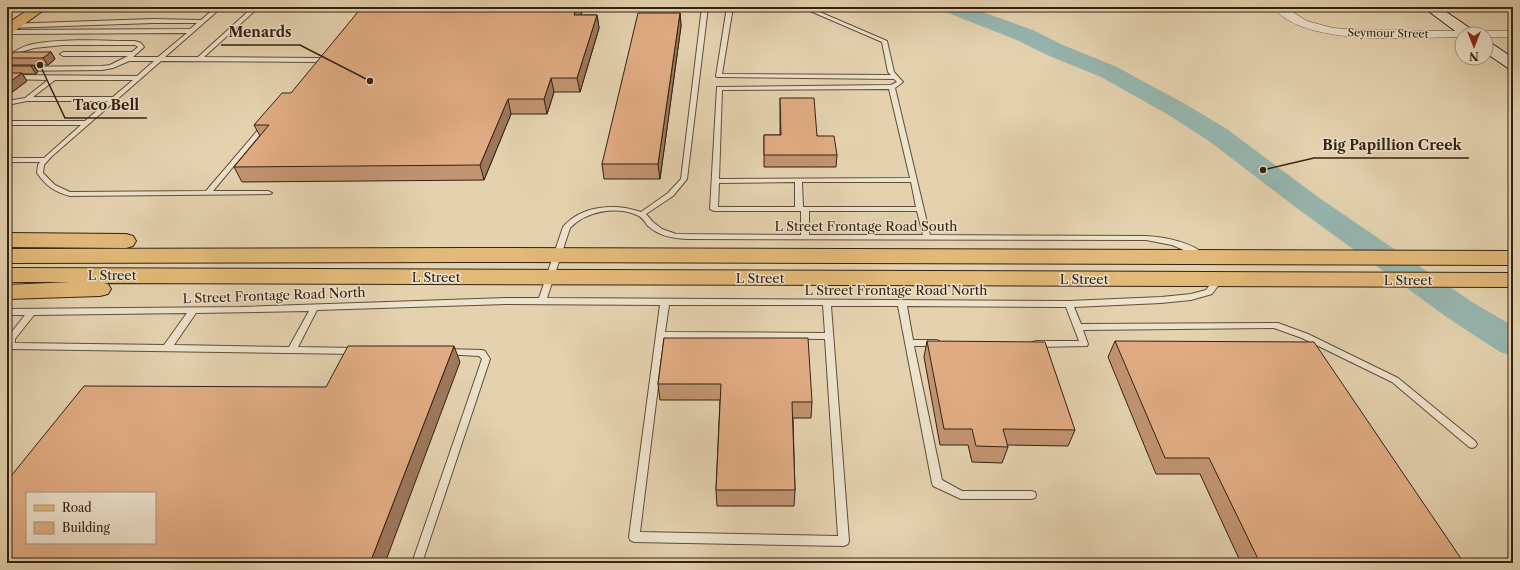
<svg xmlns="http://www.w3.org/2000/svg" width="1520" height="570" font-family="'Libre Caslon Text',serif">
  <rect width="100%" height="100%" fill="#e4d2af"/>
  <filter id="stains"><feTurbulence type="fractalNoise" baseFrequency=".005" numOctaves="4"/><feColorMatrix values="0 0 0 0 .2 0 0 0 0 .09 0 0 0 0 .02 0 0 0 .5 -.17"/></filter>
  <radialGradient id="worn" r=".72"><stop offset=".6" stop-color="#630" stop-opacity="0"/><stop offset="1" stop-color="#630" stop-opacity=".3"/></radialGradient>
  <g fill="none" stroke-linecap="round" stroke-linejoin="round">
    <polygon fill="#96b6b0" fill-rule="evenodd" points="940,7 969,7 1035,31 1063,45 1117,67 1185,104 1227,129 1318,197 1472,302 1513,326 1513,356 1500,352 1448,318 1298,209 1209,141 1167,114 1101,77 1047,55 1019,41 943,11"/>
    <defs>
      <g id="lane">
        <path d="M 216,7 L 222,7 L 165,57 L 198,57 L 253,7 L 259,7 L 204,57 L 319,58 L 322,60 L 319,62 L 161,61 L 51,157 L 44,165 L 43,173 L 55,185 L 70,192 L 206,191 L 263,124 L 267,124 L 267,126 L 213,191 L 268,191 L 272,193 L 270,194 L 70,196 C 55,192 46,186 37,173 L 38,165 L 40,162 L 7,162 L 7,158 L 44,158 L 81,125 L 7,125 L 7,121 L 85,121 L 108,101 L 27,101 L 7,105 L 7,101 L 25,98 L 48,80 L 7,79 L 7,75 L 137,76 L 154,61 L 129,61 L 113,68 L 102,70 L 7,71 L 7,67 L 102,66 L 110,65 L 128,56 L 63,56 L 60,54 L 63,52 L 132,52 L 138,47 L 135,45 L 63,45 L 34,48 L 21,52 L 7,60 L 7,56 C 15,51 23,46 33,44 C 64,38 102,41 135,41 L 141,43 L 144,47 L 133,57 L 158,57 L 187,33 L 7,34 L 7,30 L 190,29 L 197,23 L 153,23 L 7,28 L 7,24 L 153,19 L 201,20 ZM 55,80 L 133,80 L 113,97 L 33,97 Z"/>
        <path d="M 702,7 L 708,7 L 687,179 L 673,196 L 646,214 L 653,222 L 662,229 L 676,234 L 801,235 L 801,211 L 714,211 L 710,209 L 717,87 L 891,85 L 897,82 L 894,79 L 717,77 L 716,76 L 727,7 L 733,7 L 722,74 L 891,75 L 888,72 L 882,42 L 801,7 L 808,7 L 887,41 L 894,72 L 903,82 L 895,88 L 930,235 L 1146,236 C 1164,237 1193,242 1206,256 L 1202,258 L 1172,245 L 1146,240 L 686,239 C 672,238 659,236 648,226 C 645,222 642,217 637,215 C 616,206 586,211 570,228 L 547,298 L 1069,301 L 1161,297 L 1191,294 L 1206,290 L 1216,277 L 1219,276 L 1223,279 L 1212,294 L 1191,300 L 1161,303 L 1074,307 L 1081,324 L 1278,323 L 1308,334 L 1398,378 L 1475,441 L 1477,444 L 1475,447 L 1472,448 L 1469,447 L 1392,382 L 1302,338 L 1274,328 L 1083,330 L 1088,344 L 1087,346 L 1036,347 L 1033,346 L 1032,344 L 1033,342 L 1036,341 L 1079,341 L 1066,307 L 907,306 L 913,340 L 936,340 L 939,341 L 940,343 L 939,345 L 936,346 L 914,346 L 942,480 L 962,491 L 1031,491 L 1035,492 L 1036,495 L 1035,498 L 1031,499 L 961,499 L 933,486 L 932,483 L 898,306 L 831,306 L 849,541 L 848,544 L 844,546 L 634,542 L 630,540 L 629,537 L 660,305 L 506,304 L 317,310 L 298,347 L 356,348 L 359,349 L 360,351 L 359,353 L 356,354 L 11,349 L 7,347 L 7,338 L 25,315 L 7,315 L 7,309 L 241,307 L 506,298 L 539,298 L 563,227 C 581,205 616,203 641,212 L 668,193 L 681,179 ZM 889,89 L 910,178 L 719,179 L 722,90 ZM 795,182 L 795,207 L 718,207 L 719,183 ZM 802,182 L 911,182 L 916,207 L 803,207 ZM 809,211 L 917,211 L 923,235 L 809,235 ZM 669,305 L 823,305 L 825,333 L 665,332 ZM 309,311 L 289,347 L 174,345 L 196,313 ZM 187,313 L 164,345 L 15,343 L 15,339 L 34,315 ZM 664,338 L 825,339 L 838,536 L 640,532 Z"/>
        <polygon points="446,349 482,350 485,351 490,359 422,563 412,563 482,359 479,356 443,354 442,352 443,350"/>
      </g>
      <g id="street">
        <path d="M 1273,7 L 1285,7 L 1307,21 L 1333,28 L 1363,30 L 1462,31 L 1466,32 L 1468,34 L 1462,34 L 1462,37 C 1416,37 1303,48 1273,7 Z"/>
        <polygon points="1486,31 1513,31 1513,37 1486,37 1486,34 1480,34 1482,32"/>
      </g>
      <g id="secondary">
        <polygon points="1423,7 1439,7 1474,31 1476,34 1462,34 1462,36"/>
        <polygon points="1486,42 1491,43 1513,58 1513,70 1508,68 1486,53"/>
      </g>
      <g id="primary">
        <polygon points="32,7 48,7 12,33 7,34 7,24"/>
        <polygon points="7,233 126,234 133,236 136,241 133,246 126,248 7,247"/>
        <polygon points="472,248 1513,251 1513,265 472,262 7,263 7,249"/>
        <polygon points="7,268 1513,273 1513,287 104,283 108,284 111,289 108,294 100,296 7,299 7,285 70,282 7,282"/>
      </g>
    </defs>
    <use href="#lane" stroke="#604e3a" stroke-width="2"/>
    <use href="#street" stroke="#604e3a" stroke-width="1"/>
    <use href="#secondary" stroke="#342213" stroke-width="2"/>
    <use href="#primary" stroke="#342213" stroke-width="2"/>
    <use href="#lane" fill="#ede2cb" fill-rule="evenodd"/>
    <use href="#street" fill="#ede2cb" fill-rule="evenodd"/>
    <use href="#secondary" fill="#ede2cb" fill-rule="evenodd"/>
    <use href="#primary" fill="#e2b978" fill-rule="evenodd"/>
  </g>
  <g fill="#c29471" stroke="#342213">
    <polygon points="582,12 581,15 597,15 599,28 580,92 554,92 547,114 511,114 484,180 242,182 234,167 260,136 254,125 291,93"/>
    <polygon points="680,13 681,26 660,179 604,179 602,164"/>
    <polygon points="51,52 55,59 48,65 34,65 38,72 36,74 22,74 27,81 7,96 7,65 11,65 7,60 7,57"/>
    <polygon points="780,98 837,155 836,167 764,167 764,135 780,135"/>
    <polygon points="664,338 812,402 811,418 793,418 795,490 794,506 717,506 716,490 720,400 660,400 658,384"/>
    <polygon points="927,341 1075,430 1068,446 1007,445 1008,447 1002,463 972,462 968,445 940,445 924,357"/>
    <polygon points="1115,341 1464,563 1241,563 1200,474 1156,474 1108,357"/>
  </g>
  <g fill="#9e785c" stroke="#342213">
    <polygon points="577,7 581,7 582,12 576,29 574,15"/>
    <polygon points="680,13 681,26 660,179 658,164"/>
    <polygon points="597,15 599,28 580,92 577,78"/>
    <polygon points="51,52 55,59 48,65 43,58"/>
    <polygon points="33,65 38,72 36,74 31,66"/>
    <polygon points="22,73 27,81 7,96 7,84"/>
    <polygon points="551,78 554,92 547,114 544,99"/>
    <polygon points="508,99 511,114 484,180 480,165"/>
    <polygon points="454,346 460,362 385,563 370,563"/>
  </g>
  <g fill="#e1ac83" stroke="#342213" fill-rule="evenodd">
    <polygon points="362,7 577,7 574,15 597,15 577,78 551,78 544,99 508,99 480,165 234,167 269,125 254,125 282,93 291,93"/>
    <polygon points="638,13 680,13 658,164 602,164"/>
    <polygon points="15,52 51,52 43,58 7,58 7,57"/>
    <polygon points="7,65 33,65 31,66 7,66"/>
    <polygon points="7,73 22,73 7,84"/>
    <polygon points="780,98 814,98 817,136 834,136 837,155 764,155 764,135 781,135"/>
    <polygon points="664,338 808,338 812,402 792,402 795,490 716,490 721,384 658,384"/>
    <polygon points="927,341 1045,342 1075,430 1003,429 1008,447 976,446 972,429 944,429"/>
    <polygon points="1115,341 1314,342 1464,563 1260,563 1209,458 1165,458"/>
    <path d="M 348,346 L 454,346 L 370,563 L 7,563 L 7,481 L 84,386 L 326,387 ZM 27,493 L 155,493 L 155,543 L 27,543 Z"/>
  </g>
  <g text-anchor="middle" dominant-baseline="central" stroke-width="3" stroke-linejoin="round" paint-order="stroke">
    <g font-size="11" fill="#342213" stroke="#ede2cb">
      <text transform="translate(1388 33) rotate(1)">Seymour Street</text>
    </g>
    <g font-size="13" fill="#342213" stroke="#ede2cb">
      <text x="866" y="226">L Street Frontage Road South</text>
      <text x="112" y="275">L Street</text>
      <text x="436" y="277">L Street</text>
      <text x="760" y="278">L Street</text>
      <text x="1084" y="279">L Street</text>
      <text x="1408" y="280">L Street</text>
      <text x="896" y="290">L Street Frontage Road North</text>
      <text transform="translate(274 295) rotate(-2)">L Street Frontage Road North</text>
    </g>
  </g>
  <path fill="none" stroke="#342213" stroke-width="1.5" d="M370 81L300 45H221M40 65L65 118H147M1263 170L1314 158H1469"/>
  <g fill="#342213" stroke="#ede2cb" stroke-width="1.5">
    <circle cx="370" cy="81" r="4"/>
    <circle cx="40" cy="65" r="4"/>
    <circle cx="1263" cy="170" r="4"/>
  </g>
  <g font-size="14" text-anchor="middle" font-weight="bold" fill="#342213" stroke="#ede2cb" stroke-width="3" stroke-linejoin="round" paint-order="stroke">
    <text x="260" y="37">Menards</text>
    <text x="106" y="110">Taco Bell</text>
    <text x="1392" y="150">Big Papillion Creek</text>
  </g>
  <rect width="1520" height="570" fill="none" stroke="#e4d2af" stroke-width="24"/>
  <rect x="8" y="8" width="1504" height="554" fill="none" stroke="#342213" stroke-width="2"/>
  <rect x="12" y="12" width="1496" height="546" fill="none" stroke="#342213"/>
  <rect x="26" y="492" width="130" height="52" fill="#ede2cb" stroke="#a39581"/>
  <rect x="34" y="505" width="20" height="6" fill="#e2b978" stroke="#a39581"/>
  <text x="62" y="512" font-size="12" fill="#342213">Road</text>
  <rect x="34" y="522" width="20" height="12" fill="#e1ac83" stroke="#a39581"/>
  <text x="62" y="532" font-size="12" fill="#342213">Building</text>
  <g transform="translate(1474 46) rotate(180)"><circle r="19" fill="#ede2cb" stroke="#a39581"/>
  <path d="M0-3L7 15L0 10L-7 15Z" fill="#8f2418"/>
  <text y="-6" font-size="11" font-weight="bold" text-anchor="middle" fill="#342213">N</text>
  </g>
  <rect width="100%" height="100%" filter="url(#stains)"/>
  <rect width="100%" height="100%" fill="url(#worn)"/>
</svg>
